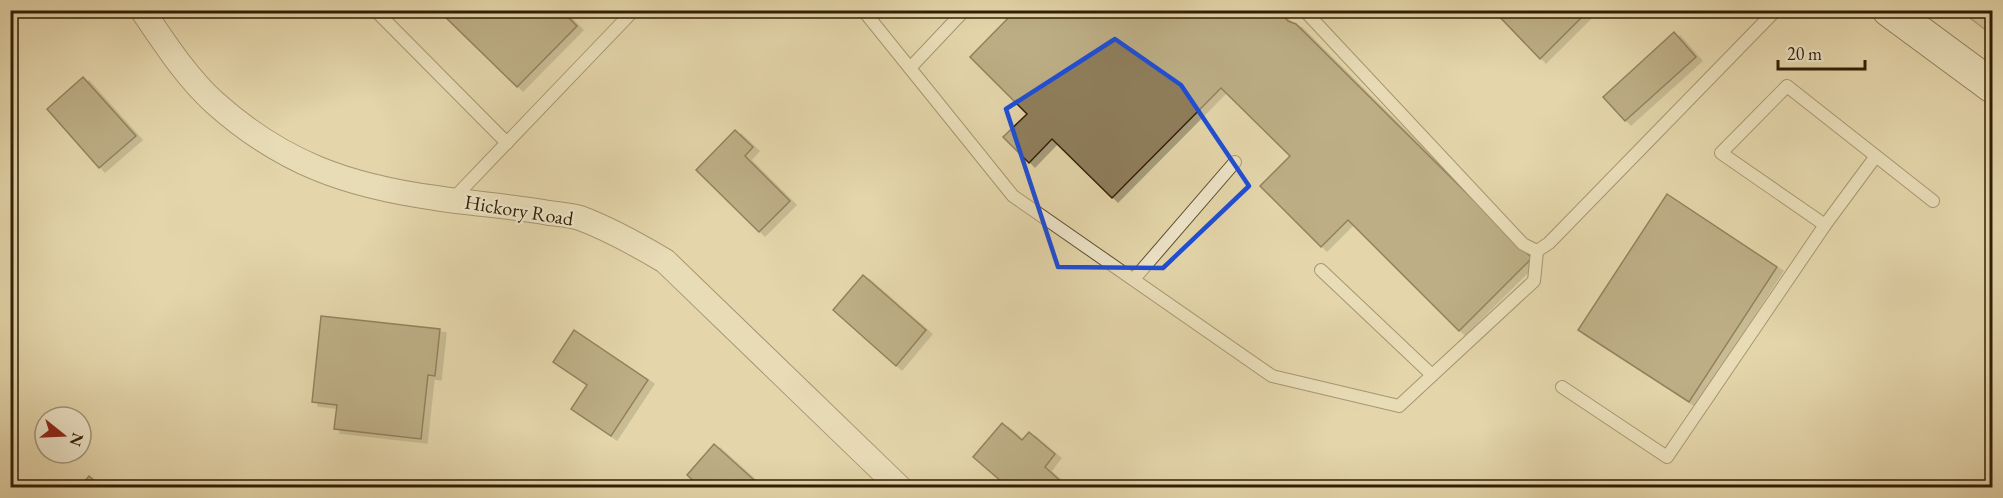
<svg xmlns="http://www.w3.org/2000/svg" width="2003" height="498" font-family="'EB Garamond',serif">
  <defs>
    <filter id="shadow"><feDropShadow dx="6" dy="4" stdDeviation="0" flood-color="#0004"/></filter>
  </defs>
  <rect width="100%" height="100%" fill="#e4d6aa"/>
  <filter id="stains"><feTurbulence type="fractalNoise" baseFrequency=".00333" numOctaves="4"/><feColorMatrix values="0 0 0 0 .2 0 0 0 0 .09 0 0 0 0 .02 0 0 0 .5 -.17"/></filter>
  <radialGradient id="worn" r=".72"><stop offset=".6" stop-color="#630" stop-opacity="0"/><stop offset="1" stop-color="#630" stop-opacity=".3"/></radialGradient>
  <polygon fill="#c6b78e" stroke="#7c6a4a" stroke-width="1.5" points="1961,11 1986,11 1992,15 1992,35"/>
  <g fill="#8f7e5b" stroke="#321e05" stroke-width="1.5" filter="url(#shadow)">
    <polygon points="438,10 561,10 577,26 517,87"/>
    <polygon points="1012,10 1278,10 1288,21 1296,24 1532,258 1459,331 1348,220 1321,247 1260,186 1290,156 1221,88 1112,198 1052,139 1029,163 1003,137 1027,114 970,57 1014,12"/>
    <polygon points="1493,10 1589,10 1540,59"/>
    <polygon points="1674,32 1696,57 1625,121 1603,97"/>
    <polygon points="83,77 136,136 99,168 47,109"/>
    <polygon points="735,130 753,147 745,156 790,201 759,232 696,170"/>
    <polygon points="1667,194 1777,267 1689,402 1578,330"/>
    <polygon points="863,275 926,330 896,366 833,310"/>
    <polygon points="321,316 440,329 435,376 428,375 421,439 334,429 337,405 312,402"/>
    <polygon points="574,330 648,380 611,436 571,409 587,385 553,362"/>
    <polygon points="1002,423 1022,440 1029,432 1055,454 1045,467 1068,488 1009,488 973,457"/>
    <polygon points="714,444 763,488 701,488 687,475"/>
    <polygon points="89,476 103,488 79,488"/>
  </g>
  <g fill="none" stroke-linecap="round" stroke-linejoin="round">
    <defs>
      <g id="lane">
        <polyline points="375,10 507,143"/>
        <polyline points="863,10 1013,196 1272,376 1399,406 1534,281 1537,251"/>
        <polyline points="1304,10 1523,244 1537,251 1549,243 1776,10"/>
        <polyline points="910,68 961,14 957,10"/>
        <polyline points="1876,156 1825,225 1721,153 1787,86 1933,201"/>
        <polyline points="452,200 634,10"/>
        <polyline points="1321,270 1432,375"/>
        <polyline points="1134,279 1235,162"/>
        <polyline points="1562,387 1667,457 1825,225"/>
      </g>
      <path id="street" d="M 142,10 C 164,42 186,77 215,103 C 282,163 348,186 436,198 C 474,204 511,206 549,213 C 559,214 570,215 580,218 C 610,229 638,245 665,261 L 900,488"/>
      <polyline id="secondary" points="1889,10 1992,86"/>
    </defs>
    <use href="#lane" stroke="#5e4c2e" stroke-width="14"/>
    <use href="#street" stroke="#5e4c2e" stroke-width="26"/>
    <use href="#secondary" stroke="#321e05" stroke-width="35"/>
    <use href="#lane" stroke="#ede4c8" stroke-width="12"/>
    <use href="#street" stroke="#ede4c8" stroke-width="24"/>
    <use href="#secondary" stroke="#ede4c8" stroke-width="33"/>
  </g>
  <path d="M0 0H2003V498H0ZM 1115,39 L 1181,85 L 1249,186 L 1163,268 L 1058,267 L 1006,109 Z" fill="#e4d6aa" fill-opacity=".55" fill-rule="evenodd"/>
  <path fill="none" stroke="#1d4ed8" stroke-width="4.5" stroke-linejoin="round" d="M 1115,39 L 1181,85 L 1249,186 L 1163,268 L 1058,267 L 1006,109 Z"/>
  <g text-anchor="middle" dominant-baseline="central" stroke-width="4.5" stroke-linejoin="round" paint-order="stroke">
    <g font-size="20" fill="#321e05" stroke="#ede4c8">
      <text transform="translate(519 210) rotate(9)">Hickory Road</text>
    </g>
  </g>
  <rect width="2003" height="498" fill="none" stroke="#e4d6aa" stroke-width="36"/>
  <rect x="12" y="12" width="1979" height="474" fill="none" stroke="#321e05" stroke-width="3"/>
  <rect x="18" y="18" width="1967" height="462" fill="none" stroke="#321e05" stroke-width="1.5"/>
  <g transform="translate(63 435) rotate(108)"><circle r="28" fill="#ede4c8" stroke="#a2957a" stroke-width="1.5"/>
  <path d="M0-4.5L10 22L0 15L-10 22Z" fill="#8f2418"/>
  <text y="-9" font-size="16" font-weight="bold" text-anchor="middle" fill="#321e05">N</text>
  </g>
  <path d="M1778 60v9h87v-9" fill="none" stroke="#321e05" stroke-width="3"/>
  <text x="1787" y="60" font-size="18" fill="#321e05" stroke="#ede4c8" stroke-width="4.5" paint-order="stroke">20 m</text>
  <rect width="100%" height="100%" filter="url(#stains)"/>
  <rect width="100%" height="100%" fill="url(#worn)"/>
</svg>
